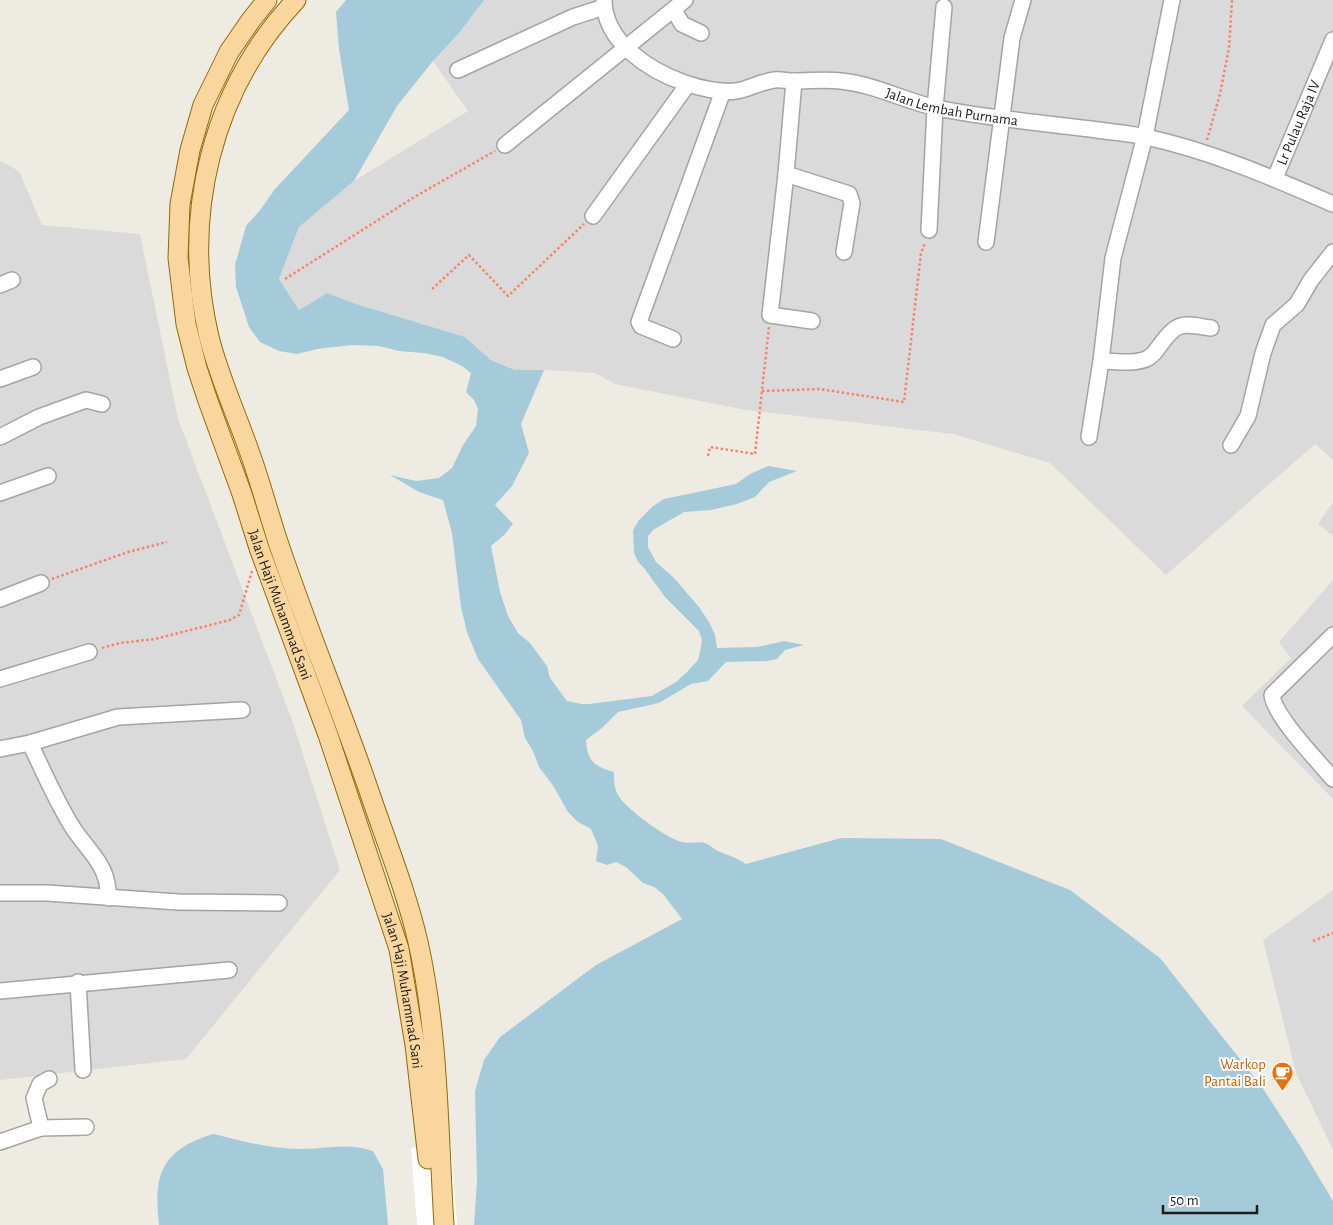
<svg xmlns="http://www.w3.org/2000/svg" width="1333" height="1225" font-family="'Alegreya Sans',sans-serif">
  <rect width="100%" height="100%" fill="#eeebe3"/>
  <g fill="#dbdada">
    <polygon points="484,0 1333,0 1333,460 1315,444 1166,575 1050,463 953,434 746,410 615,384 595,373 544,370 516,370 491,360 465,337 356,304 327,293 299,310 279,279 299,227 354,181 468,111 433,61 460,32"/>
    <polygon points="0,161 19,171 42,225 140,234 178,419 292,720 340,870 186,1059 0,1080"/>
    <polygon points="1333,502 1333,536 1318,524"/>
    <polygon points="1333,580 1333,799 1242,706 1291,658 1279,642"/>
    <polygon points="1333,890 1333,1150 1296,1073 1263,940"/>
  </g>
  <g fill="#a5cbda">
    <path d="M 346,0 L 484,0 L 460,32 L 433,61 L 397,106 L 354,181 L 299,227 L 279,279 L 299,310 L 327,293 L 356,304 L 465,337 L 491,360 L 515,370 L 544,370 L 521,424 L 529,453 L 512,486 L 495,505 L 513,524 L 504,535 L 491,546 L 500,592 L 508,616 L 518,633 L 530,643 L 547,666 L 550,678 L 567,701 L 581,704 L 589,704 L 652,696 L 676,682 L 687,672 L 698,660 L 700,652 L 702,640 L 699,631 L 665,597 L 644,568 L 638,562 L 634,553 L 633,530 L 639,520 L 653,506 L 664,499 L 736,484 L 750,474 L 768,466 L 797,471 L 769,482 L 755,497 L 737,504 L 711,510 L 684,512 L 653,530 L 648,536 L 648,547 L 656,562 L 673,577 L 699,607 L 709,622 L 715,635 L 717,648 L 757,647 L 784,641 L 804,645 L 785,650 L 777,659 L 768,661 L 726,662 L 708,681 L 691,684 L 659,703 L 618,712 L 602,728 L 586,740 C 587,761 595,767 614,772 C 614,780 614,788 618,795 C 626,809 666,838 682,842 C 689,844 698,841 705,843 C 710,845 714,849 718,851 C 728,855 737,858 746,864 L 841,838 L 941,839 L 1070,890 L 1160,958 L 1262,1087 L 1299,1144 L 1333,1201 L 1333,1225 L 474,1225 L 477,1181 L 475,1091 L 484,1060 L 500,1037 L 596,965 L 682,919 L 663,894 L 654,887 L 643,883 L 626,867 L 616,862 L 607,865 L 596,861 L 598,846 L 591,829 L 578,822 L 568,812 L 554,787 L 539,767 L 533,751 L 525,738 L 521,720 L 478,659 L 467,632 L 461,607 L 452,533 L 443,500 L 419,492 L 390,475 L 416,481 L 439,478 L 452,468 L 463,445 L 476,426 L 478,409 L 474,400 L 466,392 L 471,373 L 462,366 L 443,357 L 424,353 L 399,351 L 379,346 L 352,345 L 317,349 L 297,354 L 279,351 L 260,342 L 249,327 L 236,287 L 235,265 L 246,226 L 261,209 L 275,189 L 349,110 L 339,49 L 336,12 Z"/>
    <path d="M 213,1134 C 242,1141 271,1149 300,1149 C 325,1149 349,1142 373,1151 L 383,1169 L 388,1225 L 159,1225 C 153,1173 162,1150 213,1134 Z"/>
  </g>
  <polygon fill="#fff" points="451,1145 457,1225 417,1225 411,1148"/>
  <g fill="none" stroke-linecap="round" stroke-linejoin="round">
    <defs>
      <g id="minor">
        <path id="s1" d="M 604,0 C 604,42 650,71 685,83 C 699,88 721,93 736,91 C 749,89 760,82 774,80 C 780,79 787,81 794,81 C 810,81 825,79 841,81 C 877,85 904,101 937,108 C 987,118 1040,123 1091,129 C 1109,132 1128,133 1146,137 C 1211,151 1273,178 1333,204"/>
        <polyline points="674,10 682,24 701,33"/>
        <polyline points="458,70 573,17 604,7"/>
        <polyline points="794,81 786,174 770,315 812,321"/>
        <polyline points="505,145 685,0"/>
        <polyline points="786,174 849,194 852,203 844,252"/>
        <path id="s2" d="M 1275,178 L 1333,40"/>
        <polyline points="593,216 688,84"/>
        <polyline points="929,230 935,108 944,7"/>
        <polyline points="986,242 1012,38 1023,0"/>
        <polyline points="0,285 12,280"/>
        <polyline points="673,339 641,326 639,322 723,91"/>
        <path d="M 1101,361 C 1115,361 1135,365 1148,358 C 1154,355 1157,349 1161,344 C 1178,320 1184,324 1211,328"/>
        <polyline points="0,379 33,367"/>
        <polyline points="0,437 39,417 86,400 102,404"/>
        <polyline points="1089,437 1101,361 1113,258 1145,136 1172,0"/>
        <polyline points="1231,445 1248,416 1263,353 1273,325 1297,304 1311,280 1333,252"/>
        <polyline points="0,493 48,476"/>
        <polyline points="0,599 41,583"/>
        <path d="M 1333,635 L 1272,695 C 1274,716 1318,761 1333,779"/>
        <polyline points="0,679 89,652"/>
        <path d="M 30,743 C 43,771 56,801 73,828 C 84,845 101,860 106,879 C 108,885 108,892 109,898"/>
        <polyline points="0,749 30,743 118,717 242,710"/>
        <polyline points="0,893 47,893 178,902 279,903"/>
        <polyline points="78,982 83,1070"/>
        <polyline points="0,991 229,970"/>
        <polyline points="41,1128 34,1098 40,1084 49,1079"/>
        <polyline points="0,1142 41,1128 86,1127"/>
      </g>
      <g id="major">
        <path id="s3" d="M 267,0 L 251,20 L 229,52 L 203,105 L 190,150 L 180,204 L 178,258 L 186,324 L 197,368 L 208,401 L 242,494 L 259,548 L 328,735 L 399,949 L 415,1045 L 428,1159"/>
        <path d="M 296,0 C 211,90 181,217 209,337 C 220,381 240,422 254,465 C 262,489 269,514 277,539 C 305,623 339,704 368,788 C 385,839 406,890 418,942 C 439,1035 438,1130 444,1225"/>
      </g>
    </defs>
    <use href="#minor" stroke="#a4a4a4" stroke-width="18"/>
    <use href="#major" stroke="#916b05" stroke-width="21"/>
    <g stroke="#f5836d" stroke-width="2.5" stroke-dasharray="2.5 2.5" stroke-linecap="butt">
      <polyline points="1207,140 1220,94 1229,48 1232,0"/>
      <polyline points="285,279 416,196 495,151"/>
      <polyline points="432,289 469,255 508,296 584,224"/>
      <polyline points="762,391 819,389 904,402 921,253 925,243"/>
      <polyline points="708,456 710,447 755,454 769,327"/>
      <polyline points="52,579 128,552 167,542"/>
      <polyline points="102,648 120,643 155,639 230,620 239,615 252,571"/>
      <polyline points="1313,941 1333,933"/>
    </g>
    <use href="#minor" stroke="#fff" stroke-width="15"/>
    <use href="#major" stroke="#f8d69e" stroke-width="19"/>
  </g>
  <defs>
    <symbol id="cafe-pin" viewBox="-11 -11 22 30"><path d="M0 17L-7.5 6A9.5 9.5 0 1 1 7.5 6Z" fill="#e8710a" stroke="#fff"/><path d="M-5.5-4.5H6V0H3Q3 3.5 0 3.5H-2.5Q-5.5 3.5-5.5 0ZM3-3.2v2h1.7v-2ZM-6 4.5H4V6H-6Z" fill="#fff"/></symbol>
  </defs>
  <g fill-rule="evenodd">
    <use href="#cafe-pin" x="1270" y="1060" width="25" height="34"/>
  </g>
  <g text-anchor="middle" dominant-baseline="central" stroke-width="4" stroke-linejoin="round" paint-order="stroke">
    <g font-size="15" fill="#1d1d1d" stroke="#fff">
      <text stroke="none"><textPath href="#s1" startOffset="396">Jalan Lembah Purnama</textPath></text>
      <text stroke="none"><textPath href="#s2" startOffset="60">Lr Pulau Raja IV</textPath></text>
      <text stroke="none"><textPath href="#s3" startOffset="642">Jalan Haji Muhammad Sani</textPath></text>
      <text stroke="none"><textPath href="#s3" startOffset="1048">Jalan Haji Muhammad Sani</textPath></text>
    </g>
    <g font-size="15" fill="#c56008" stroke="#fff" text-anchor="end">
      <text x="1266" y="1064">Warkop<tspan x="1266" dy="17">Pantai Bali</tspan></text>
    </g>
  </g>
  <path d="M1163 1205v8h94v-8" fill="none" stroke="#1d1d1d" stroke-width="2.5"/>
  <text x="1170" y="1205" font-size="15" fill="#1d1d1d" stroke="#ffffff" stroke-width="4" paint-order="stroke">50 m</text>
</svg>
